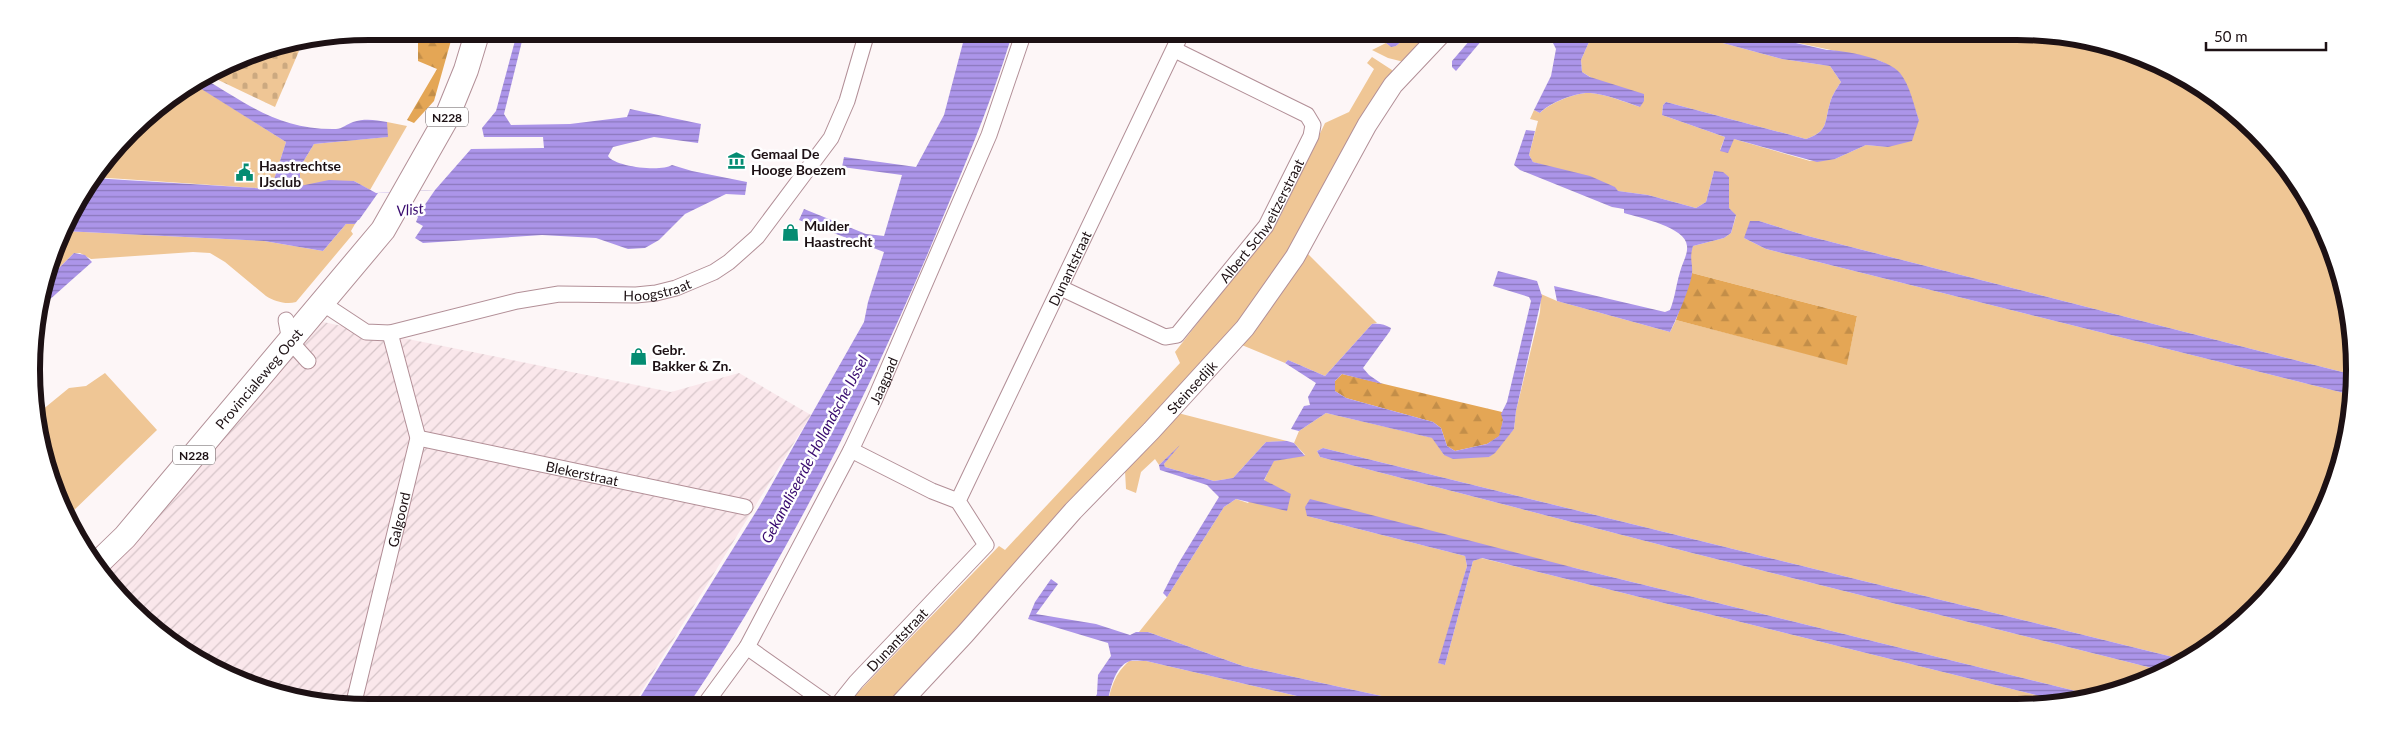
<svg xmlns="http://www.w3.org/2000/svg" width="2386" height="739" font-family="Lato,sans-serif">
  <defs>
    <pattern id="industrial-furrows" width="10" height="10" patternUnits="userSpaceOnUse" patternTransform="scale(1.25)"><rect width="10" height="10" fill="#fae7eb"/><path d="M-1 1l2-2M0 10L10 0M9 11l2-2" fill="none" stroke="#d6c5c9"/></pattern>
    <pattern id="forest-firs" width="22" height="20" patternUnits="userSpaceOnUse" patternTransform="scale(1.25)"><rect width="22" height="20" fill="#e4a655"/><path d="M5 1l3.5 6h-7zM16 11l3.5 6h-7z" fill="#c38e49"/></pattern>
    <pattern id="cemetery-stones" width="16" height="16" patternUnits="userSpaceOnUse" patternTransform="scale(1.25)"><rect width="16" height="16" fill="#efc695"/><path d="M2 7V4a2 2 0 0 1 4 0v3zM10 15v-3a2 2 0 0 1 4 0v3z" fill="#cca980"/></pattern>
    <pattern id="water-rules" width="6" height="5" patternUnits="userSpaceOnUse" patternTransform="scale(1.25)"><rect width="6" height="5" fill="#ac95e9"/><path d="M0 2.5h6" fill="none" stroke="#8b78bc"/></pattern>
  </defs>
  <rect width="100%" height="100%" fill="#fdf6f7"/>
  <polygon fill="url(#industrial-furrows)" points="323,322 671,392 739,373 811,415 632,707 370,708 303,701 240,682 182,651 131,609 104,577 106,571"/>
  <g fill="#efc695">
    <path d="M 2017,31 C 2061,36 2104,40 2146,57 C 2156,61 2166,68 2176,73 C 2271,124 2340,221 2351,330 C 2352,345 2356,361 2354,375 L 1804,235 L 1759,221 L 1744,238 L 1766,249 L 2352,395 L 2348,436 L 2310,538 L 2240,624 L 2185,660 L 1323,448 L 1317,451 L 1320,457 L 1692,553 L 2168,672 L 2092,695 L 1575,568 L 1307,516 L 1465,556 L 1467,566 L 1439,663 L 1445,665 L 1473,561 L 1481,558 L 2068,703 L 2060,705 L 1403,706 L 1400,700 L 1243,666 L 1148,632 L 1139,632 L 1167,597 L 1224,507 L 1236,499 L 1248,503 L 1264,481 L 1273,461 L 1305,455 L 1294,443 L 1299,431 L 1326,413 L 1433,438 L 1444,455 L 1489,457 L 1514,429 L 1516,411 L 1540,312 L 1541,294 L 1557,301 L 1670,332 L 1676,320 L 1847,364 L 1857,316 L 1692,273 L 1689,258 L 1693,246 L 1724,238 L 1731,233 L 1736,216 L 1729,208 L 1729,177 L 1714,171 L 1706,202 L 1696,208 L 1648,195 L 1618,191 L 1614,187 L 1533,162 L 1529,155 L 1538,121 L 1530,119 L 1534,110 L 1540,113 C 1549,103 1577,92 1590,93 C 1606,94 1624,102 1640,107 L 1582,72 L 1581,60 L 1593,33 L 1676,33 L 1696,38 L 1706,32 L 1721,32 L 1719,42 L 1782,59 L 1830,66 L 1841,82 C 1837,88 1832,95 1830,103 C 1824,123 1829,131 1806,139 L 1666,102 L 1663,105 L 1662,115 L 1725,137 L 1720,150 L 1734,139 L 1810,161 L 1835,159 L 1866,145 L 1888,147 L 1919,120 C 1911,96 1903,70 1878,60 L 1747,32 Z"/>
    <polygon points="1436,33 1404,62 1388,58 1372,50 1386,43 1391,47 1396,46 1410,34"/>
    <polygon points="1372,57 1392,70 1392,76 1270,286 890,707 844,707 999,546 1005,550 1180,363 1175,352 1279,219 1325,123 1349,112 1374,69 1367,63"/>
    <polygon points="196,85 286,142 271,189 93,177 101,164 146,115"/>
    <polygon points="387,122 407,126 370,190 354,181 299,186 300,167 314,144 387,137"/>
    <path d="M 350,223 L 355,224 L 351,231 L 353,234 L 296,302 C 286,305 274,301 266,296 L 225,262 L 210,253 L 193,252 L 91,259 L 80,253 L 74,253 L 48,279 L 63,231 L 264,241 L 323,251 L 346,224 Z"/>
    <polygon points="1305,251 1377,323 1372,324 1325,376 1288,360 1285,363 1237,343"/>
    <polygon points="105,373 157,430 69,515 43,457 36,415 69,388 86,386"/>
    <polygon points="1178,413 1287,441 1266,442 1233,478 1214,481 1165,467 1164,464 1174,451 1159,465 1155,459 1141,472 1136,493 1126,489 1125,471"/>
    <path d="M 1129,661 L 1146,661 L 1340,706 L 1107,707 C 1110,689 1115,673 1129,661 Z"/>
  </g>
  <g fill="url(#forest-firs)">
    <polygon points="418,37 452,37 434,101 414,123 407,120 437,69 418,61"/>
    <polygon points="1692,273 1857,316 1847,365 1676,320"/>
    <polygon points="1342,374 1502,412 1503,420 1500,436 1487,444 1455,451 1447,446 1441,428 1433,422 1346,398 1335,391 1335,381"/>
  </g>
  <polygon fill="url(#cemetery-stones)" points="283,44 299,51 275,107 212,77 214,73 240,57"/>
  <g fill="url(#water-rules)">
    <path d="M 1721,32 L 1747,32 L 1827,50 C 1844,50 1889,59 1900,73 C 1910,85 1914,106 1919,120 L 1912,141 L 1888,147 L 1866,145 L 1835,159 L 1817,162 L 1734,139 L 1728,153 L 1720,151 L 1725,137 L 1662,115 L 1663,105 L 1666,102 L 1806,139 C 1829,131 1824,123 1830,103 C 1832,95 1837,88 1841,82 L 1830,66 L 1782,59 L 1719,42 Z"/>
    <polygon points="1476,33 1488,33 1456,71 1452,67 1452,61"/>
    <path d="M 1524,33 L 1593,33 L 1581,60 L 1582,72 L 1590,77 L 1644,94 L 1644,101 L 1640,107 C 1625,102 1606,94 1590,93 C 1577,92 1548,103 1540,113 L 1534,110 L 1551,76 L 1556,49 L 1552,41 Z"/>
    <polygon points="1394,34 1410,34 1396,46 1391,47 1386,43"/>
    <path d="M 965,35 L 1012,35 C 989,110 958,181 928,253 C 860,411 783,565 687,707 L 634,707 L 759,507 L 864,322 L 868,302 L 884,252 L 799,220 L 804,209 L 866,234 L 884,236 L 902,175 L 842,167 L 844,157 L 916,167 L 944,115 Z"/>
    <path d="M 516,37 L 523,37 L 504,114 L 511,125 L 570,124 L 627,117 L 630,109 L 701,124 L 698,143 L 654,137 L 613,147 L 608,156 C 615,167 661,172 672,165 L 692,171 L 747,182 L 745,195 L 726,194 L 685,214 L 659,240 L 645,248 L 628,249 L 596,238 L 542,235 L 423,243 L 415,238 L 423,226 L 416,222 L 418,217 L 358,220 L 355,224 L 346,224 L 323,251 L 264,241 L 63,231 L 66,220 L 92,178 L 271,189 L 286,142 L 195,85 L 205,79 C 250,106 281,130 336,129 C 342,129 347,124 353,122 C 365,118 376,120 387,122 L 388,137 L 314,144 L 300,167 L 300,186 L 329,180 L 354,181 L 376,193 L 435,190 L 471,149 L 544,148 L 543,137 L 484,137 L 482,128 L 496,111 Z"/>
    <path d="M 1526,130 L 1535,131 L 1529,155 L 1533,162 L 1590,176 L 1615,187 L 1618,191 L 1648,195 L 1696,208 L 1706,202 L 1714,171 L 1723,172 L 1729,177 L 1729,208 L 1736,215 L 1731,233 L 1724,238 L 1693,246 C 1689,260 1693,262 1692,273 C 1691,286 1676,320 1670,332 L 1557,301 L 1554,286 L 1665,312 L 1670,310 C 1675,298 1676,285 1680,272 C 1682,263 1688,255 1687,246 C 1686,227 1640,218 1624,213 L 1624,209 L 1612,207 L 1520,170 L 1514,165 Z"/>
    <polygon points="1750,221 1759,221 1804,235 2354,375 2352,395 1766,249 1744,238"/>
    <polygon points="74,253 85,255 92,262 39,309 48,279"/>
    <path d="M 1498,271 L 1537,281 L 1542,296 L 1516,411 L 1514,429 L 1495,453 L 1489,457 L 1453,459 L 1444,455 L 1432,438 L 1326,413 L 1299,431 L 1291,429 L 1304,406 L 1310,405 L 1308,397 L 1316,383 L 1285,363 L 1288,360 L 1325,376 L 1372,324 C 1378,323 1385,324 1391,328 L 1390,331 L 1363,368 L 1369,375 L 1382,384 L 1342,374 L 1335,381 L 1335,391 L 1346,398 L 1433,422 L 1441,428 L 1447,446 L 1455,451 L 1487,444 L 1499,436 L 1503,420 L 1501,414 L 1507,402 L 1531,301 L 1529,297 L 1493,286 Z"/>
    <polygon points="1287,441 1294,443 1305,456 1274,461 1264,480 1291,494 1287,511 1236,499 1224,507 1167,597 1163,593 1178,564 1219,497 1207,485 1160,470 1159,465 1180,445 1164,464 1165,467 1214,481 1233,478 1266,442"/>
    <polygon points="1323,448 2185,660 2168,672 1692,553 1320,457 1317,451"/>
    <polygon points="1310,499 1575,568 2092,695 2068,703 1482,558 1473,561 1445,665 1438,663 1467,566 1465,556 1307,516 1305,507"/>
    <path d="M 1051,579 L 1058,584 L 1036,614 L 1096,624 L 1130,635 L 1136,632 L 1148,632 L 1243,666 L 1400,700 L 1403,706 L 1340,706 L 1146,661 C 1141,661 1134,660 1130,661 C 1114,666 1109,693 1107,707 L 1091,707 L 1097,694 L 1098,675 L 1111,656 L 1108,643 L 1028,619 L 1035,602 Z"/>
  </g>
  <polygon fill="#fdf6f7" points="435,190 413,222 414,220 359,223 354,227 378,193"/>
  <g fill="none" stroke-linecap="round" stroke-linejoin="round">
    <defs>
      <g id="minor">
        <path id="s1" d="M 1061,288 L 1165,337 L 1177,335 L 1266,226 L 1311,136 L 1313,125 L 1307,115 L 1175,50"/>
        <path id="s2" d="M 322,303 L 366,332 L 390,333 L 517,301 L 559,294 L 636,295 L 656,293 L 676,288 L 714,272 L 729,262 L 757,237 L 831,138 L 847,101 L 866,36"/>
        <polyline points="286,320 290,341 308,361"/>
        <path id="s3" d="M 418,438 L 745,507"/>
        <polyline points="851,450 932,491 958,501"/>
        <polyline points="747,647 832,707"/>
        <path id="s4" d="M 353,706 L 418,438 L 390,333"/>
        <path id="s5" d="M 703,707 L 747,647 L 851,450 L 875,399 L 989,135 L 1023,35"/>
        <path id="s6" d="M 836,707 L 856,682 L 986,545 L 958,501 L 1181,34"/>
      </g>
      <g id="tertiary">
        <path id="s7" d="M 897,707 L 965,634 L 1073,511 L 1151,431 L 1245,328 L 1295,257 L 1367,125 L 1393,85 L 1442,33"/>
      </g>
      <g id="primary">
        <path id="s8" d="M 95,566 L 125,537 L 383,230 L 446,119 L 466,70 L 476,37"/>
      </g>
    </defs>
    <use href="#minor" stroke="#b28f97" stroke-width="17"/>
    <use href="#tertiary" stroke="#b28f97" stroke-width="21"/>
    <use href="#primary" stroke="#b28f97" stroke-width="26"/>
    <use href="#minor" stroke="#fff" stroke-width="15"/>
    <use href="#tertiary" stroke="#fff" stroke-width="19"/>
    <use href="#primary" stroke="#fff" stroke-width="24"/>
  </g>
  <defs>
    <symbol id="museum-bare" viewBox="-9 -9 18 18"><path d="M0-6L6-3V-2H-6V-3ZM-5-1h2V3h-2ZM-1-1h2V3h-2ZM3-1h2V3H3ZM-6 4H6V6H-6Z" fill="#058c72" stroke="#fff" stroke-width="2.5" paint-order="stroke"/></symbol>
    <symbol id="civic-bare" viewBox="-9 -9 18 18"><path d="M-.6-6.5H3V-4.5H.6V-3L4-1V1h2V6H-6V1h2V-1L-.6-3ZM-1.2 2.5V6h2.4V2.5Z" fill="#058c72" stroke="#fff" stroke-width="2.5" paint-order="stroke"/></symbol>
    <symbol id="shop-bare" viewBox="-9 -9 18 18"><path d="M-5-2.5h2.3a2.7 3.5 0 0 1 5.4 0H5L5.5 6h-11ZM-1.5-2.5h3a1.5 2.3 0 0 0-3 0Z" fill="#058c72" stroke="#fff" stroke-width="2.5" paint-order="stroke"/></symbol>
  </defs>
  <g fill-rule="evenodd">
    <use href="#museum-bare" x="724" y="148" width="25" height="25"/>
    <use href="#civic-bare" x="232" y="160" width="25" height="25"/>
    <use href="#shop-bare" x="778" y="220" width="25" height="25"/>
    <use href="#shop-bare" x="626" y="344" width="25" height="25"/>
  </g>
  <g text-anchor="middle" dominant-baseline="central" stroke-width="5" stroke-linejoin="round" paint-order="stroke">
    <g fill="#fff" stroke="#61585a" stroke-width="1">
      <rect x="426" y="107.5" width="42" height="19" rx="4"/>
      <rect x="173" y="445.5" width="42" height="19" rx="4"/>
    </g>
    <g font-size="12" font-weight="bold" fill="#1d1114">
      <text x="447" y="117">N228</text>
      <text x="194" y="455">N228</text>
    </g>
    <g font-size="14" font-weight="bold" fill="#1d1114" stroke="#fff" text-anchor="start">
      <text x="751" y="153">Gemaal De<tspan x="751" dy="16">Hooge Boezem</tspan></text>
      <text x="259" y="165">Haastrechtse<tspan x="259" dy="16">IJsclub</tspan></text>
      <text x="804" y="225">Mulder<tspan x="804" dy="16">Haastrecht</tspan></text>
      <text x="652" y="349">Gebr.<tspan x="652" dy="16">Bakker &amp; Zn.</tspan></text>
    </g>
    <g font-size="14" fill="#1d1114" stroke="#fff">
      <text stroke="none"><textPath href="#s1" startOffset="270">Albert Schweitzerstraat</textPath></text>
      <text stroke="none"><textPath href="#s6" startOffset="531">Dunantstraat</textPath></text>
      <text stroke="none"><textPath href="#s2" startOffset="349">Hoogstraat</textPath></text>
      <text stroke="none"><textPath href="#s8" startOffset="249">Provincialeweg Oost</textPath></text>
      <text stroke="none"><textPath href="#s5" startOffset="374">Jaagpad</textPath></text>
      <text stroke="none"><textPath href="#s7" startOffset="435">Steinsedijk</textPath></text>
      <text stroke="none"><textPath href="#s3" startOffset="168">Blekerstraat</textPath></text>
      <text stroke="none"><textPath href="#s4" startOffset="192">Galgoord</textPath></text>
      <text stroke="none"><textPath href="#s6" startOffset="91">Dunantstraat</textPath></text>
    </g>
    <g font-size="15" font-style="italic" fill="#380a6f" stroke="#fff">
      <text transform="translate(410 209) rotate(-6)">Vlist</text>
      <text transform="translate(814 449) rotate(-62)">Gekanaliseerde Hollandsche IJssel</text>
    </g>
  </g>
  <path d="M0 0H2386V739H0ZM369 40H2017A329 329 0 0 1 2346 369V370A329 329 0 0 1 2017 699H369A329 329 0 0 1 40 370V369A329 329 0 0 1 369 40Z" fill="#fff" fill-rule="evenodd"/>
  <path fill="none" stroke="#1d1114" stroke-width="6" d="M369 40H2017A329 329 0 0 1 2346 369V370A329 329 0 0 1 2017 699H369A329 329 0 0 1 40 370V369A329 329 0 0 1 369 40Z"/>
  <path d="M2206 42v8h120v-8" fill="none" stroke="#1d1114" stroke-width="2.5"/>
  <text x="2214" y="42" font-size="15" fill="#1d1114" stroke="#ffffff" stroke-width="4" paint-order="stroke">50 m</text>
</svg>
